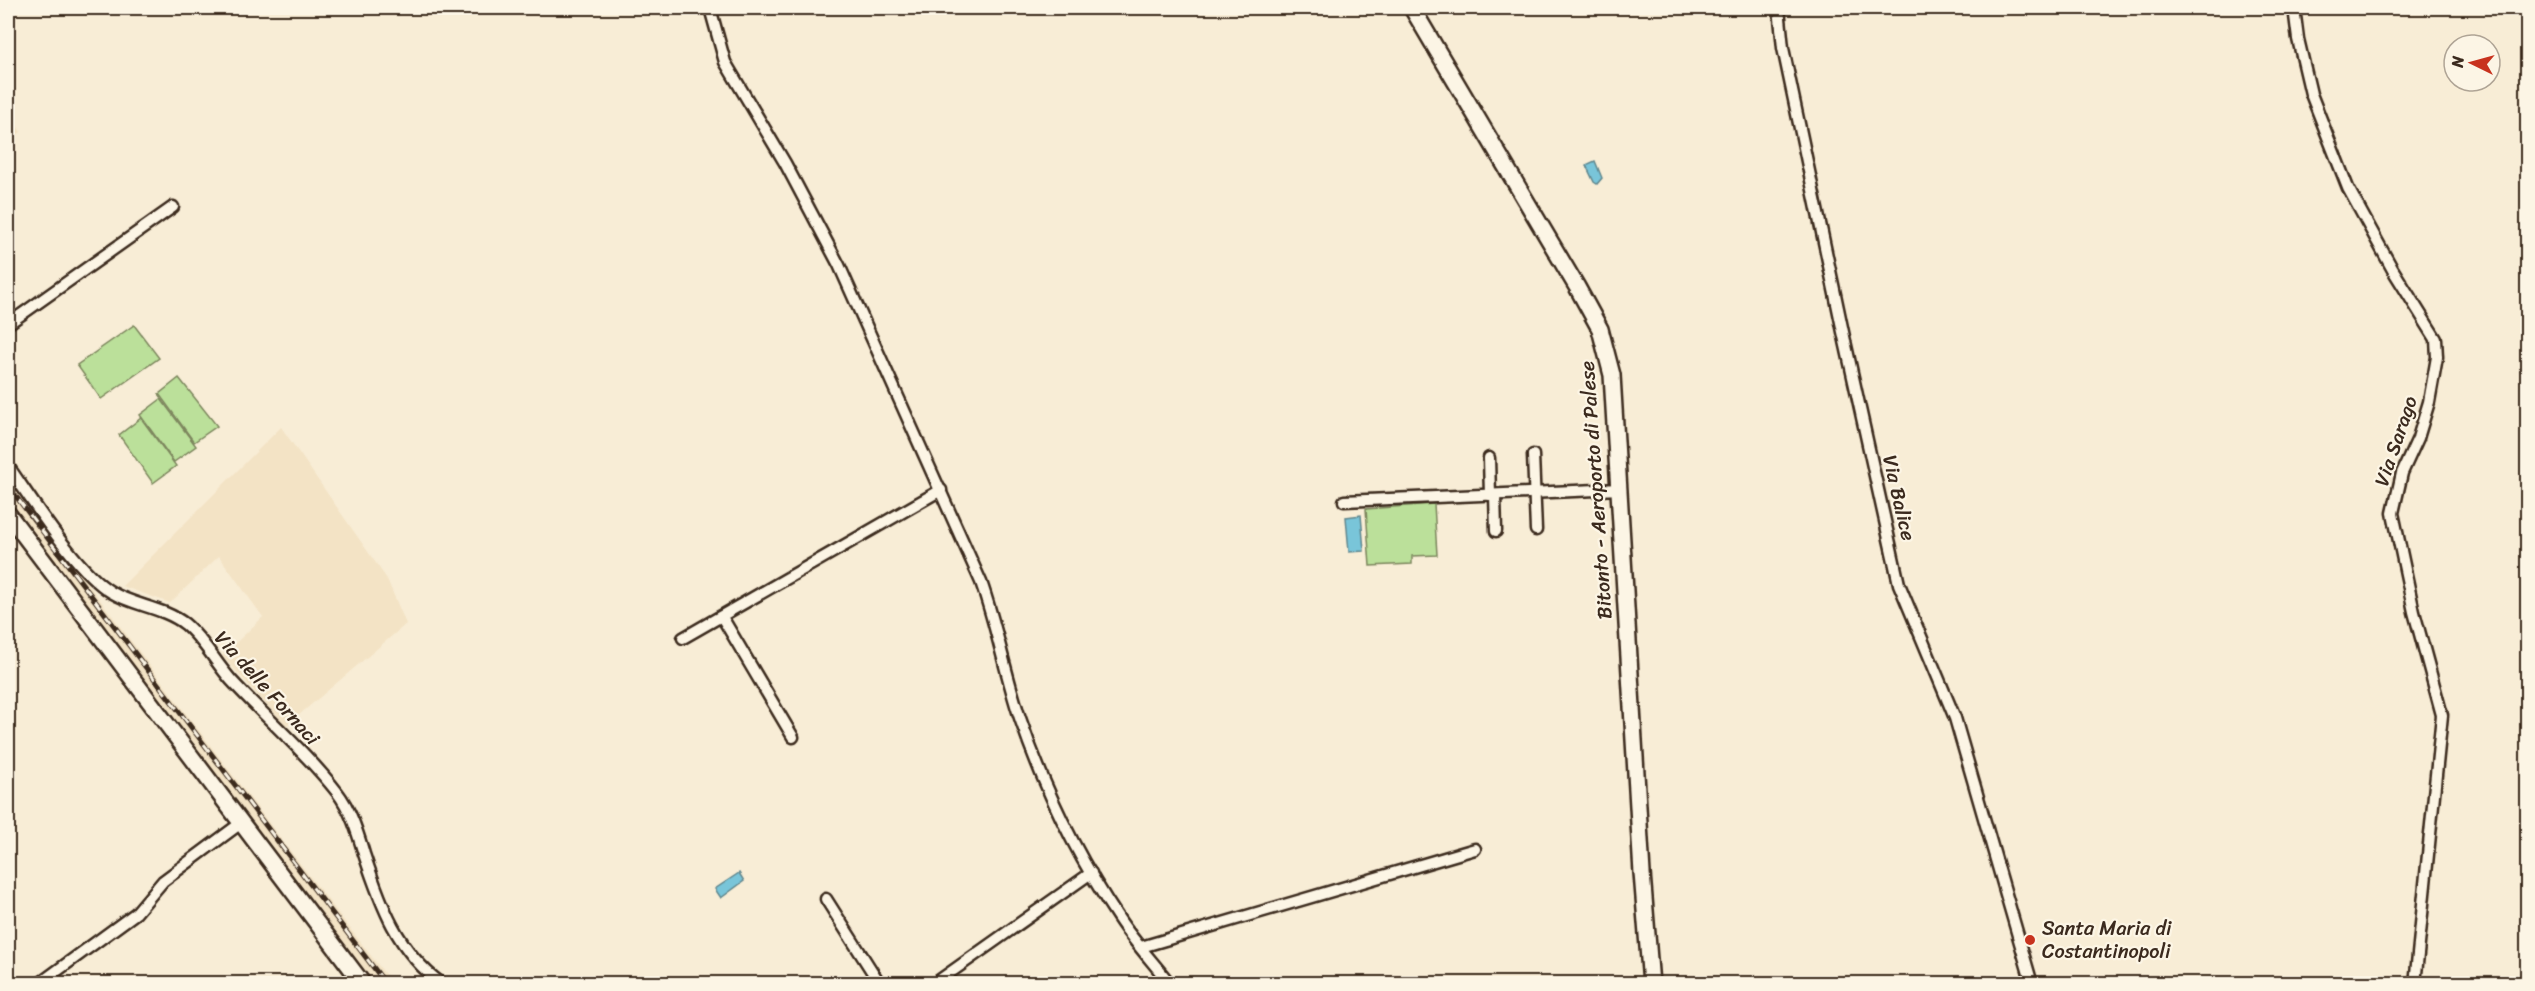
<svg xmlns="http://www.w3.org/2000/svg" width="2535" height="991" font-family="Sriracha,sans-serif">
  <rect width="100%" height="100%" fill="#f8edd6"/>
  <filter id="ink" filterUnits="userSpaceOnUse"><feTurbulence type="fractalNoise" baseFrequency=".0167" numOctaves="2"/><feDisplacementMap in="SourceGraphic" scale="12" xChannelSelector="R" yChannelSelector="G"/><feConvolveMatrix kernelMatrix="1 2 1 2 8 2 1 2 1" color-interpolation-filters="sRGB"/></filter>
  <g filter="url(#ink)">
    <g fill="#f3e3c5">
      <polygon points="8,112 21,132 8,142"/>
      <polygon points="281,427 387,579 406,624 286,726 222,656 263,617 219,556 170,603 122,586"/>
      <polygon points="8,478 281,839 392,983 372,983 73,591 8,505"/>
    </g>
    <g fill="#bbe09a" stroke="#7b855c" stroke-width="1.5">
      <polygon points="134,325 159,358 101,399 77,365"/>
      <polygon points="179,378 217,426 194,442 159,394"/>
      <polygon points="161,399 196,446 174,462 140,415"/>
      <polygon points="141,418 176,466 153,483 119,435"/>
      <polygon points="1434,504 1437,555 1412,556 1412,564 1370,566 1366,509"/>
    </g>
    <g fill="#79c5d9" stroke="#60878e" stroke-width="1.5">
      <polygon points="1595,161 1602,178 1597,184 1594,182 1586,165"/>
      <polygon points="1361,515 1364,551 1349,552 1346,517"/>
      <polygon points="739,873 744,881 721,898 715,889"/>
    </g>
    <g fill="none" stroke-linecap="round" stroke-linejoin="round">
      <defs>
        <g id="minor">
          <path d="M 710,8 L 725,62 L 785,163 L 839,265 L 981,582 C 997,627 1005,673 1020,718 C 1044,788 1078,858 1119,919 C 1134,942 1153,962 1170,984"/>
          <polyline points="1779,8 1783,48 1843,332 1899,584 1955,718 2032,984"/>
          <polyline points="2294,8 2298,39 2311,94 2348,188 2393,270 2436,339 2437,357 2429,402 2418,438 2402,473 2393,513 2414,612 2442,715 2415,984"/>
          <polyline points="8,324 173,207"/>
          <polyline points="1533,455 1536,530"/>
          <polyline points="1489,458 1490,495"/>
          <path d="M 8,466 C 32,500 77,572 111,592 C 134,606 163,607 185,624 C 204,640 215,662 231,680 C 266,718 306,752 337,792 C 351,810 358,834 364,854 C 381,905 397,951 442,984"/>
          <polyline points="1495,495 1496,531"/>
          <polyline points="1344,501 1620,489"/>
          <polyline points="722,617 793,737"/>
          <polyline points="683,638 941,490"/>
          <polyline points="826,899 880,984"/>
          <polyline points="1141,947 1475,849"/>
          <polyline points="39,984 136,913 163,881 241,823"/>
          <polyline points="934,984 1091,873"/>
        </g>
        <g id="secondary">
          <polyline points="1412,8 1577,287 1600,329 1612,375 1642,873 1651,984"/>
          <polyline points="8,514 363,984"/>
        </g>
      </defs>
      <use href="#minor" stroke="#3b2a1e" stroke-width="15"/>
      <use href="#secondary" stroke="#3b2a1e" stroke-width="20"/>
      <use href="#minor" stroke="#fcf5e5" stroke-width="10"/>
      <use href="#secondary" stroke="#fcf5e5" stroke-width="15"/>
      <defs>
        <polyline id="rail" points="8,486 386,984"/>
      </defs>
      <use href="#rail" stroke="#3b2a1e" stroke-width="5"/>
      <use href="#rail" stroke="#fcf5e5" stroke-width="3" stroke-dasharray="9" stroke-linecap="butt"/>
    </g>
  </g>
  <circle fill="#c8321e" stroke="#fcf5e5" stroke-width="2" cx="2030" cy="940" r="6"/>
  <g text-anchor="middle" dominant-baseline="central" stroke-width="4.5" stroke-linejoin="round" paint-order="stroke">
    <g font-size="20" fill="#3b2a1e" stroke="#fcf5e5">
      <text transform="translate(2396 441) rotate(-71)">Via Sarago</text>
      <text transform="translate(1596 490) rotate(-94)">Bitonto - Aeroporto di Palese</text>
      <text transform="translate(1899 498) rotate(77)">Via Balice</text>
      <text transform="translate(267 688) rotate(48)">Via delle Fornaci</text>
    </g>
    <g font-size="20" fill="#3b2a1e" stroke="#fcf5e5" text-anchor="start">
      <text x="2042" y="928">Santa Maria di<tspan x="2042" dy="23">Costantinopoli</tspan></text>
    </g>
  </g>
  <rect width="2535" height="991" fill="none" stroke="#fcf5e5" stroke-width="30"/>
  <rect x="15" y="15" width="2505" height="961" fill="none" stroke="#3b2a1e" stroke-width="2" filter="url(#ink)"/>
  <g transform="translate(2472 63) rotate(275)"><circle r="28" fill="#fcf5e5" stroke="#afa495" stroke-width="1.5"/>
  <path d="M0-4.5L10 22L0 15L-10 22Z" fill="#c8321e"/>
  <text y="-9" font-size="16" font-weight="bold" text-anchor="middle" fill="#3b2a1e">N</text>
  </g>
</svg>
